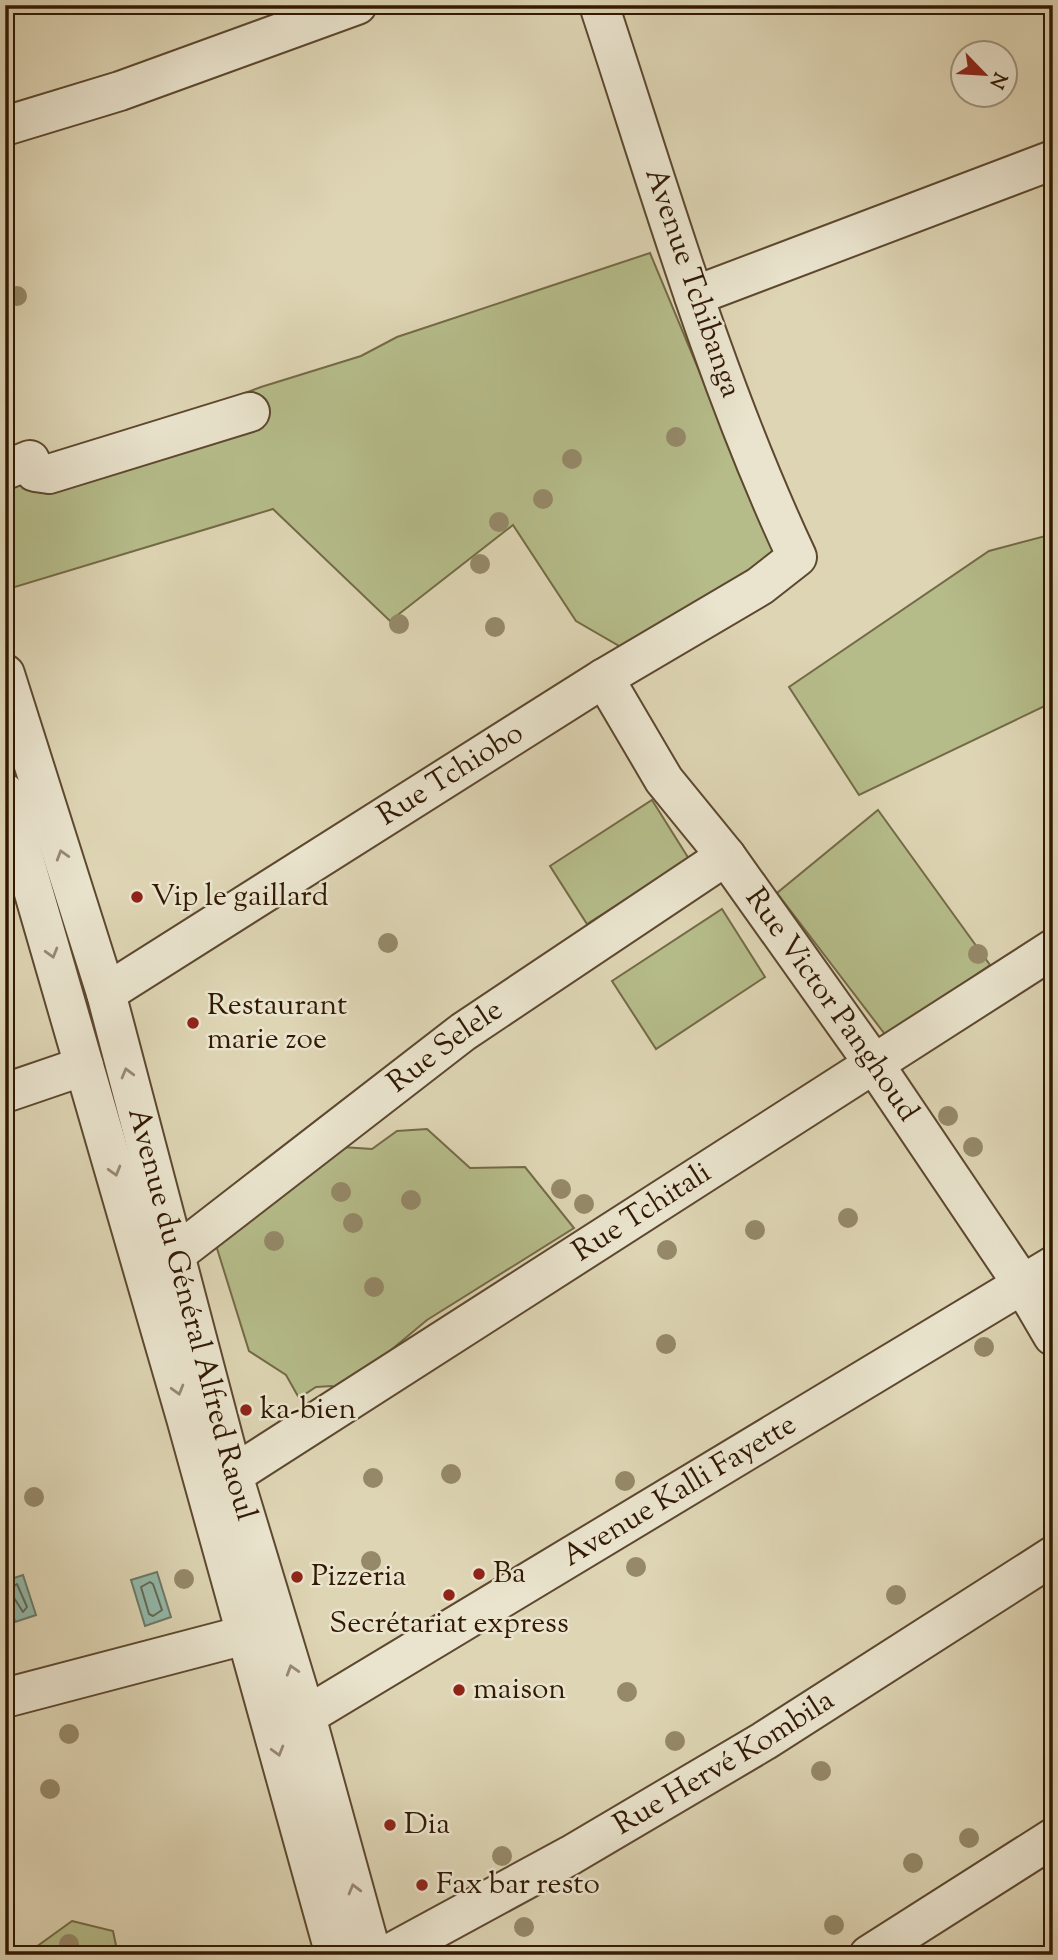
<svg xmlns="http://www.w3.org/2000/svg" width="1058" height="1960" font-family="'Sorts Mill Goudy',serif">
  <rect width="100%" height="100%" fill="#ded5b4"/>
  <filter id="stains"><feTurbulence type="fractalNoise" baseFrequency=".00286" numOctaves="4"/><feColorMatrix values="0 0 0 0 .2 0 0 0 0 .09 0 0 0 0 .02 0 0 0 .5 -.17"/></filter>
  <radialGradient id="worn" r=".72"><stop offset=".6" stop-color="#630" stop-opacity="0"/><stop offset="1" stop-color="#630" stop-opacity=".3"/></radialGradient>
  <g fill="#b5bc8a" stroke="#746a46" stroke-width="2">
    <polygon points="650,253 774,551 746,584 628,651 576,621 513,525 390,621 273,509 5,590 5,476 163,424 261,387 361,356 397,337"/>
    <polygon points="1053,534 1053,702 859,795 789,687 989,551"/>
    <polygon points="652,800 689,859 587,924 550,866"/>
    <polygon points="878,810 990,965 887,1037 777,893"/>
    <polygon points="722,909 765,977 656,1049 612,981"/>
    <polygon points="427,1129 470,1168 525,1167 574,1228 427,1320 337,1395 332,1386 316,1387 299,1398 286,1375 249,1351 215,1242 327,1146 372,1149 397,1131"/>
    <polygon points="72,1921 113,1931 118,1955 25,1955"/>
  </g>
  <g fill="#93b9aa" stroke="#6c7967" stroke-width="2">
    <polygon points="157,1572 171,1617 145,1626 131,1580"/>
    <polygon points="23,1575 36,1615 15,1622 5,1581"/>
  </g>
  <g fill="none" stroke-linecap="round" stroke-linejoin="round">
    <g stroke="#626956" stroke-width="2">
      <polygon points="150,1582 153,1584 162,1610 153,1616 149,1614 141,1587"/>
      <polygon points="17,1584 27,1607 23,1612 9,1590"/>
    </g>
    <defs>
      <g id="minor">
        <polyline points="5,126 120,91 357,5"/>
        <polyline points="694,296 1053,160"/>
        <polyline points="5,470 30,460 35,472 49,474 250,412"/>
        <path id="s1" d="M 5,674 L 106,993 L 233,1475 L 306,1716 L 372,1955"/>
        <path id="s2" d="M 604,678 L 664,780 L 726,856 L 874,1064 L 1023,1285 L 1053,1336"/>
        <polyline points="5,793 186,1418 335,1955"/>
        <path id="s3" d="M 106,993 L 604,678 L 760,586 L 797,557 C 714,380 660,190 599,5"/>
        <polyline points="5,1093 84,1066"/>
        <path id="s4" d="M 176,1254 L 463,1032 L 726,856"/>
        <path id="s5" d="M 233,1475 L 1053,949"/>
        <polyline points="5,1698 245,1635"/>
        <path id="s6" d="M 306,1716 L 1053,1266"/>
        <path id="s7" d="M 387,1955 L 571,1855 L 764,1741 L 1053,1556"/>
        <polyline points="869,1955 1053,1838"/>
      </g>
    </defs>
    <use href="#minor" stroke="#5d482f" stroke-width="42"/>
    <use href="#minor" stroke="#eae4ce" stroke-width="38"/>
  </g>
  <g fill="#958969">
    <circle cx="17" cy="296" r="10"/>
    <circle cx="676" cy="437" r="10"/>
    <circle cx="572" cy="459" r="10"/>
    <circle cx="543" cy="499" r="10"/>
    <circle cx="499" cy="522" r="10"/>
    <circle cx="480" cy="564" r="10"/>
    <circle cx="399" cy="624" r="10"/>
    <circle cx="495" cy="627" r="10"/>
    <circle cx="388" cy="943" r="10"/>
    <circle cx="978" cy="954" r="10"/>
    <circle cx="948" cy="1116" r="10"/>
    <circle cx="973" cy="1147" r="10"/>
    <circle cx="561" cy="1189" r="10"/>
    <circle cx="341" cy="1192" r="10"/>
    <circle cx="411" cy="1200" r="10"/>
    <circle cx="584" cy="1204" r="10"/>
    <circle cx="848" cy="1218" r="10"/>
    <circle cx="353" cy="1223" r="10"/>
    <circle cx="755" cy="1230" r="10"/>
    <circle cx="274" cy="1241" r="10"/>
    <circle cx="667" cy="1250" r="10"/>
    <circle cx="374" cy="1287" r="10"/>
    <circle cx="666" cy="1344" r="10"/>
    <circle cx="984" cy="1347" r="10"/>
    <circle cx="451" cy="1474" r="10"/>
    <circle cx="373" cy="1478" r="10"/>
    <circle cx="625" cy="1481" r="10"/>
    <circle cx="34" cy="1497" r="10"/>
    <circle cx="371" cy="1561" r="10"/>
    <circle cx="636" cy="1567" r="10"/>
    <circle cx="184" cy="1579" r="10"/>
    <circle cx="896" cy="1595" r="10"/>
    <circle cx="627" cy="1692" r="10"/>
    <circle cx="69" cy="1734" r="10"/>
    <circle cx="675" cy="1741" r="10"/>
    <circle cx="821" cy="1771" r="10"/>
    <circle cx="50" cy="1789" r="10"/>
    <circle cx="969" cy="1838" r="10"/>
    <circle cx="502" cy="1856" r="10"/>
    <circle cx="913" cy="1863" r="10"/>
    <circle cx="834" cy="1925" r="10"/>
    <circle cx="524" cy="1927" r="10"/>
    <circle cx="69" cy="1944" r="10"/>
  </g>
  <defs><path id="oneway-chevron" d="M-2-3.5L2.5 0L-2 3.5" fill="none" stroke-width="1.6" stroke-linecap="round" stroke-linejoin="round" transform="scale(1.75)"/></defs>
  <g stroke="#978973">
    <use href="#oneway-chevron" transform="translate(62 855) rotate(-107)"/>
    <use href="#oneway-chevron" transform="translate(52 953) rotate(74)"/>
    <use href="#oneway-chevron" transform="translate(127 1073) rotate(-105)"/>
    <use href="#oneway-chevron" transform="translate(115 1171) rotate(74)"/>
    <use href="#oneway-chevron" transform="translate(178 1390) rotate(74)"/>
    <use href="#oneway-chevron" transform="translate(292 1670) rotate(-107)"/>
    <use href="#oneway-chevron" transform="translate(278 1751) rotate(74)"/>
    <use href="#oneway-chevron" transform="translate(354 1889) rotate(-105)"/>
  </g>
  <g fill="#8f2418" stroke="#eae4ce" stroke-width="2.5">
    <circle cx="137" cy="897" r="7"/>
    <circle cx="193" cy="1023" r="7"/>
    <circle cx="246" cy="1410" r="7"/>
    <circle cx="479" cy="1574" r="7"/>
    <circle cx="297" cy="1577" r="7"/>
    <circle cx="449" cy="1595" r="7"/>
    <circle cx="459" cy="1690" r="7"/>
    <circle cx="390" cy="1825" r="7"/>
    <circle cx="422" cy="1885" r="7"/>
  </g>
  <g text-anchor="middle" dominant-baseline="central" stroke-width="5" stroke-linejoin="round" paint-order="stroke">
    <g font-size="30" fill="#321903" stroke="#eae4ce">
      <text transform="translate(692 283) rotate(71)">Avenue Tchibanga</text>
      <text stroke="none"><textPath href="#s3" startOffset="408">Rue Tchiobo</textPath></text>
      <text stroke="none"><textPath href="#s2" startOffset="399">Rue Victor Panghoud</textPath></text>
      <text stroke="none"><textPath href="#s4" startOffset="340">Rue Selele</textPath></text>
      <text stroke="none"><textPath href="#s5" startOffset="486">Rue Tchitali</textPath></text>
      <text stroke="none"><textPath href="#s1" startOffset="667">Avenue du Général Alfred Raoul</textPath></text>
      <text stroke="none"><textPath href="#s6" startOffset="436">Avenue Kalli Fayette</textPath></text>
      <text stroke="none"><textPath href="#s7" startOffset="388">Rue Hervé Kombila</textPath></text>
    </g>
    <g font-size="30" fill="#321903" stroke="#eae4ce" text-anchor="start">
      <text x="151" y="897">Vip le gaillard</text>
      <text x="207" y="1006">Restaurant<tspan x="207" dy="34">marie zoe</tspan></text>
      <text x="260" y="1410">ka-bien</text>
      <text x="493" y="1574">Ba</text>
      <text x="311" y="1577">Pizzeria</text>
      <text x="449" y="1624" text-anchor="middle">Secrétariat express</text>
      <text x="473" y="1690">maison</text>
      <text x="404" y="1825">Dia</text>
      <text x="436" y="1885">Fax bar resto</text>
    </g>
  </g>
  <rect width="1058" height="1960" fill="none" stroke="#ded5b4" stroke-width="28"/>
  <rect x="7" y="7" width="1044" height="1946" fill="none" stroke="#321903" stroke-width="3.5"/>
  <rect x="14" y="14" width="1030" height="1932" fill="none" stroke="#321903" stroke-width="2"/>
  <g transform="translate(984 74) rotate(115)"><circle r="33" fill="#eae4ce" stroke="#a0937d" stroke-width="2"/>
  <path d="M0-5L12 26L0 18L-12 26Z" fill="#8f2418"/>
  <text y="-10" font-size="19" font-weight="bold" text-anchor="middle" fill="#321903">N</text>
  </g>
  <rect width="100%" height="100%" filter="url(#stains)"/>
  <rect width="100%" height="100%" fill="url(#worn)"/>
</svg>
